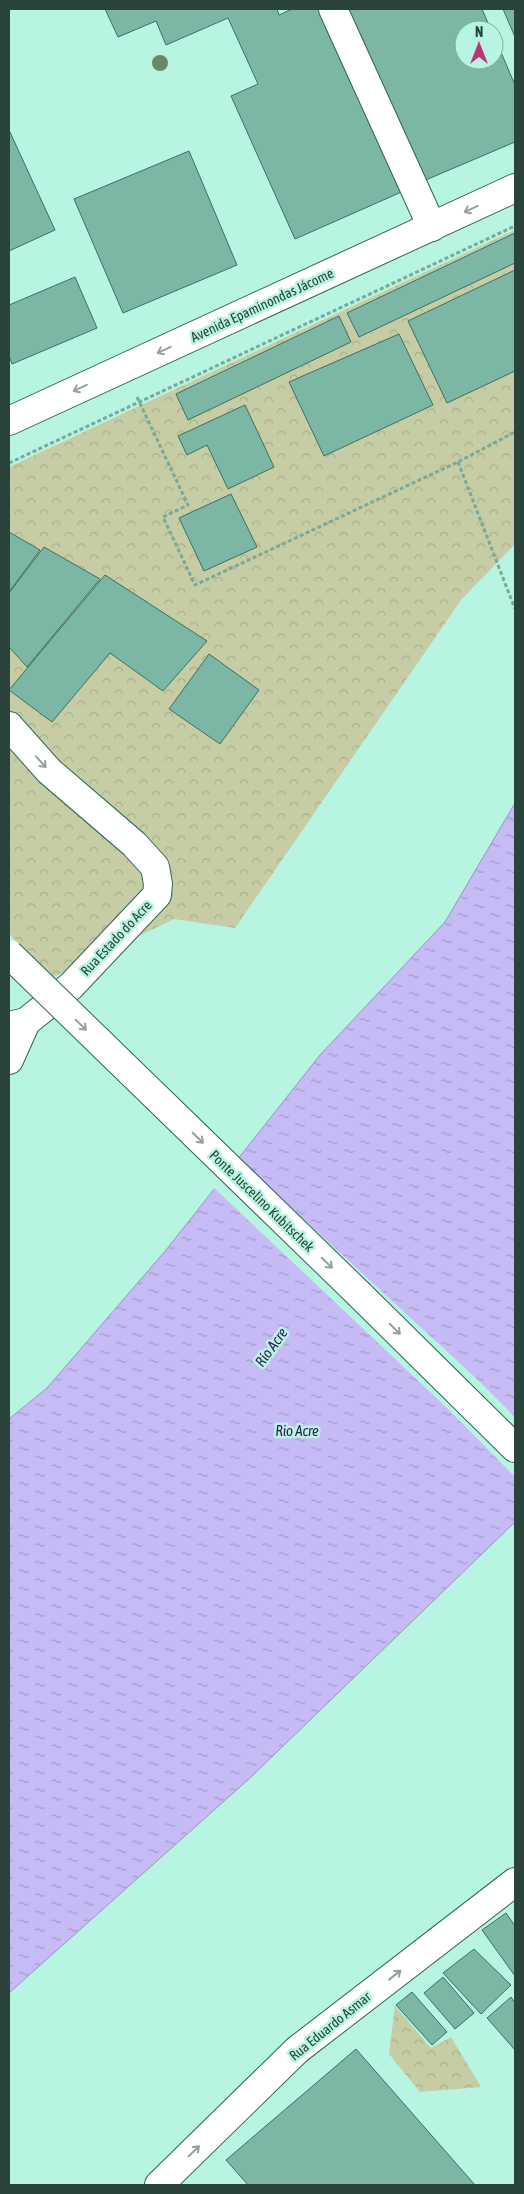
<svg xmlns="http://www.w3.org/2000/svg" width="524" height="2194" font-family="'Asap Condensed',sans-serif">
  <defs>
    <pattern id="forest-crowns" width="20" height="18" patternUnits="userSpaceOnUse" patternTransform="scale(1.25)"><rect width="20" height="18" fill="#c6cca3"/><path d="M2 6a3 3 0 1 1 6 0M12 15a3 3 0 1 1 6 0" fill="none" stroke="#aab08d"/></pattern>
    <pattern id="water-ripples" width="26" height="14" patternUnits="userSpaceOnUse" patternTransform="scale(1.25)"><rect width="26" height="14" fill="#c7bbf6"/><path d="M2 4q2-2 4 0t4 0M15 11q2-2 4 0t4 0" fill="none" stroke="#a29ac8"/></pattern>
  </defs>
  <rect width="100%" height="100%" fill="#b7f4e1"/>
  <g fill="url(#forest-crowns)">
    <polygon points="515,230 515,544 461,600 235,928 174,919 54,977 9,934 9,467"/>
    <polygon points="395,2006 431,2048 451,2037 481,2087 420,2092 389,2054"/>
  </g>
  <polygon fill="url(#water-ripples)" stroke="#9897be" points="515,803 515,1522 250,1778 9,1993 9,1419 47,1388 166,1250 320,1055 445,922"/>
  <polygon fill="#b7f4e1" points="236,1157 478,1380 515,1417 515,1477 447,1408 213,1187"/>
  <g fill="#7cb7a5" stroke="#387263">
    <polygon points="105,9 277,9 279,15 292,9 326,9 406,190 295,239 231,96 258,84 228,18 166,45 156,21 118,37"/>
    <polygon points="345,9 482,9 491,30 464,30 464,60 494,60 494,36 515,85 515,142 421,182"/>
    <polygon points="503,9 515,9 515,37"/>
    <polygon points="9,130 55,230 9,251"/>
    <polygon points="189,151 237,265 123,313 74,199"/>
    <polygon points="515,233 515,263 359,337 347,313"/>
    <polygon points="515,270 515,371 447,403 408,321"/>
    <polygon points="75,277 97,328 12,364 9,356 9,305"/>
    <polygon points="339,316 351,342 188,420 176,394"/>
    <polygon points="399,334 433,405 324,456 289,382"/>
    <polygon points="245,405 274,467 228,489 207,445 187,455 178,436"/>
    <polygon points="231,494 257,547 204,571 179,518"/>
    <polygon points="9,532 40,550 9,592"/>
    <polygon points="44,547 100,579 27,667 9,647 9,593"/>
    <polygon points="105,575 207,641 163,691 110,653 52,722 9,690"/>
    <polygon points="209,654 259,690 220,744 169,709"/>
    <polygon points="506,1913 515,1926 515,1976 482,1930"/>
    <polygon points="474,1949 511,1985 481,2014 443,1973"/>
    <polygon points="443,1977 474,2013 455,2029 424,1993"/>
    <polygon points="412,1992 447,2032 432,2045 396,2005"/>
    <polygon points="511,1997 515,2003 515,2050 487,2018"/>
    <polygon points="356,2049 475,2185 248,2185 226,2160"/>
  </g>
  <g fill="none" stroke-linecap="round" stroke-linejoin="round">
    <defs>
      <g id="minor">
        <polyline points="333,9 432,227"/>
        <polyline points="9,726 49,771 134,844 155,867 158,884 157,895 71,986 26,1022 9,1026"/>
        <polyline points="9,1060 26,1022"/>
        <polyline points="159,2185 297,2050 515,1882"/>
      </g>
      <g id="major">
        <polyline points="9,421 515,188"/>
        <polyline points="360,1295 515,1448"/>
      </g>
    </defs>
    <use href="#minor" stroke="#2d6758" stroke-width="30"/>
    <use href="#major" stroke="#2d6758" stroke-width="30"/>
    <g stroke="#7aa89a" stroke-width="3" stroke-dasharray="4 2.5" stroke-linecap="butt">
      <polyline points="137,397 188,505 163,517 195,585 458,462 515,432"/>
      <polyline points="458,462 515,609"/>
      <polyline points="9,463 515,226"/>
    </g>
    <use href="#minor" stroke="#fff" stroke-width="28"/>
    <use href="#major" stroke="#fff" stroke-width="28"/>
    <defs>
      <polyline id="major-bridge" points="9,954 360,1295"/>
    </defs>
    <use href="#major-bridge" stroke="#2d6758" stroke-width="30" stroke-linecap="butt"/>
    <use href="#major-bridge" stroke="#fff" stroke-width="28"/>
  </g>
  <circle fill="#6a8865" cx="160" cy="63" r="8"/>
  <defs><path id="oneway-shaft" d="M-6 0H5M1.5-3L5.5 0L1.5 3" fill="none" stroke-width="1.6" stroke-linecap="round" stroke-linejoin="round" transform="scale(1.25)"/></defs>
  <g stroke="#94a19d">
    <use href="#oneway-shaft" transform="translate(471 209) rotate(155)"/>
    <use href="#oneway-shaft" transform="translate(164 350) rotate(155)"/>
    <use href="#oneway-shaft" transform="translate(80 388) rotate(155)"/>
    <use href="#oneway-shaft" transform="translate(41 762) rotate(48)"/>
    <use href="#oneway-shaft" transform="translate(81 1025) rotate(44)"/>
    <use href="#oneway-shaft" transform="translate(198 1138) rotate(44)"/>
    <use href="#oneway-shaft" transform="translate(327 1263) rotate(44)"/>
    <use href="#oneway-shaft" transform="translate(395 1329) rotate(45)"/>
    <use href="#oneway-shaft" transform="translate(395 1975) rotate(-38)"/>
    <use href="#oneway-shaft" transform="translate(194 2151) rotate(-44)"/>
  </g>
  <g text-anchor="middle" dominant-baseline="central" stroke-width="5" stroke-linejoin="round" paint-order="stroke">
    <g font-size="14" fill="#2a433b" stroke="#b7f4e1">
      <text transform="translate(262 305) rotate(-25)">Avenida Epaminondas Jácome</text>
      <text transform="translate(116 938) rotate(-47)">Rua Estado do Acre</text>
      <text transform="translate(262 1201) rotate(44)">Ponte Juscelino Kubitschek</text>
      <text transform="translate(330 2026) rotate(-39)">Rua Eduardo Asmar</text>
    </g>
    <g font-size="15" font-style="italic" fill="#311a5d" stroke="#b7f4e1">
      <text transform="translate(271 1347) rotate(-54)">Río Acre</text>
      <text x="297" y="1430">Rio Acre</text>
    </g>
  </g>
  <rect width="524" height="2194" fill="none" stroke="#2a433b" stroke-width="20"/>
  <g transform="translate(479 45)"><circle r="24" fill="#b7f4e1" stroke="#7fad9f"/>
  <path d="M0-4L9 19L0 12L-9 19Z" fill="#ba3578"/>
  <text y="-8" font-size="14" font-weight="bold" text-anchor="middle" fill="#2a433b">N</text>
  </g>
</svg>
